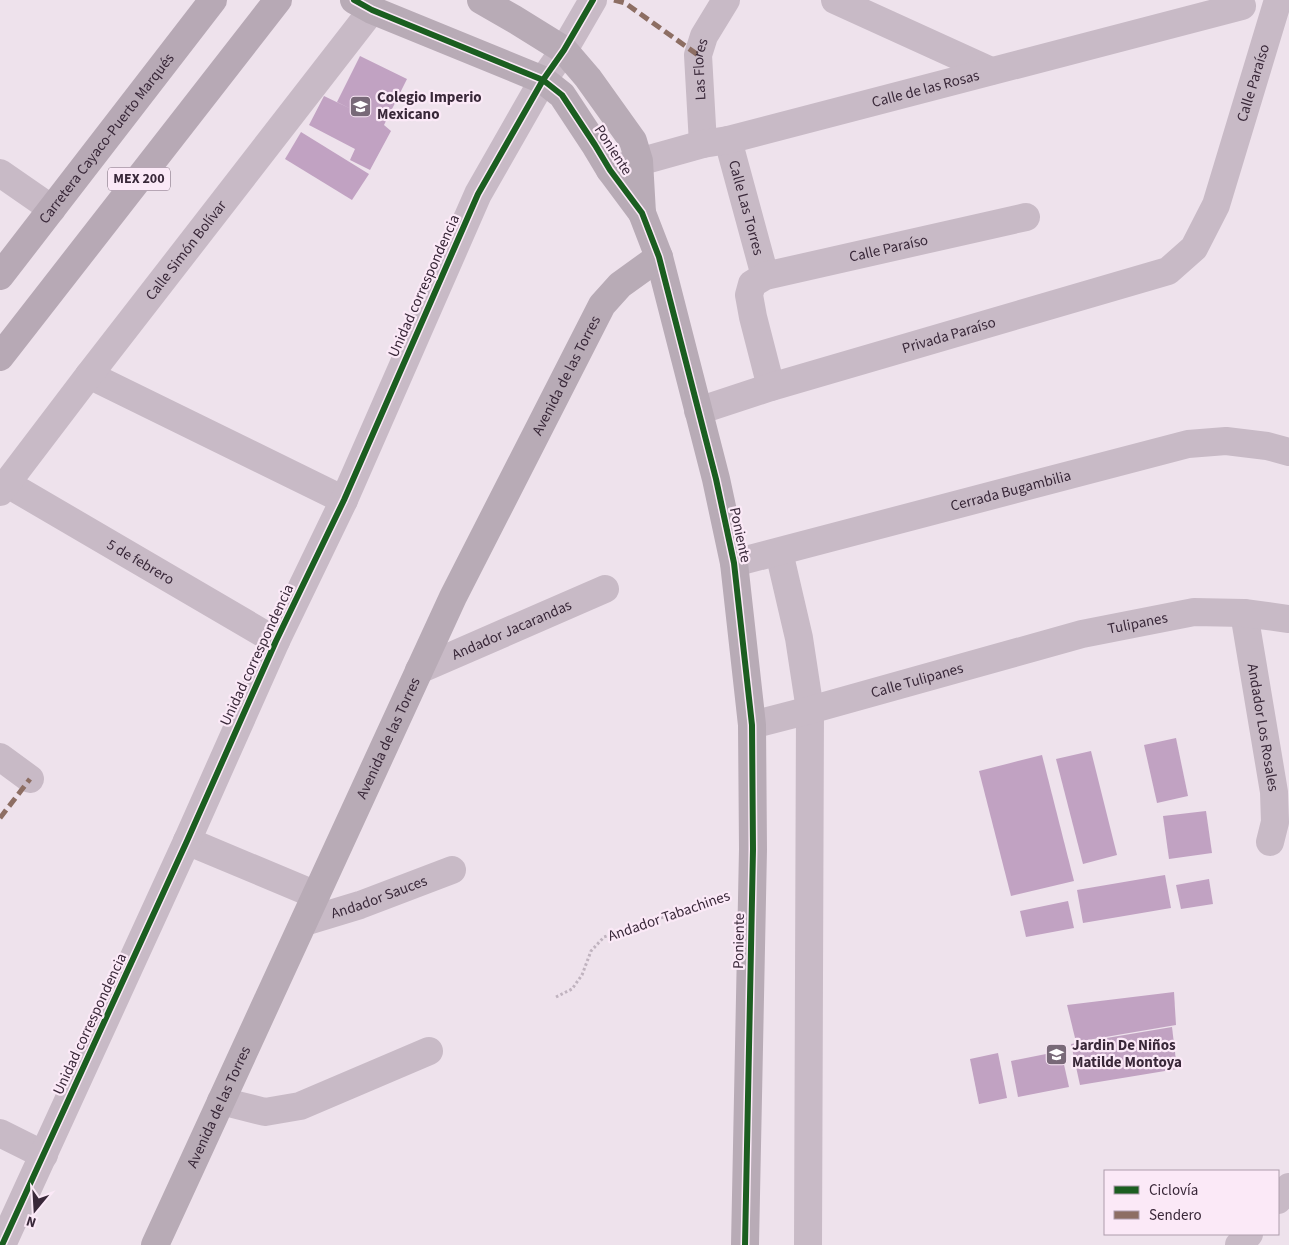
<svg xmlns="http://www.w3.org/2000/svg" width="1289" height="1245" font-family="'Source Sans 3',sans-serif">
  <rect width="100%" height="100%" fill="#eee2ec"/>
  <g fill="#c1a2c2">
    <polygon points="360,56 407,79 384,125 391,131 370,170 350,160 355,149 309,125 324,96 351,109 337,102"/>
    <polygon points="301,132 369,174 352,200 285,159"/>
    <polygon points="1176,738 1188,796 1157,803 1144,745"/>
    <polygon points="1091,751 1117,855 1083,864 1056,759"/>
    <polygon points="1042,755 1074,881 1011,896 979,771"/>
    <polygon points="1206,811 1212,853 1169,859 1163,816"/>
    <polygon points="1165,875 1171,908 1083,923 1077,890"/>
    <polygon points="1209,879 1213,904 1181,909 1176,885"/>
    <polygon points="1068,901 1074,928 1026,937 1020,911"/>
    <polygon points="1174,992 1176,1025 1076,1042 1067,1005"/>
    <polygon points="1172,1027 1177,1069 1080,1085 1071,1044"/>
    <polygon points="1061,1051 1069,1087 1018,1097 1011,1061"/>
    <polygon points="998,1053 1007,1098 979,1104 970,1059"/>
  </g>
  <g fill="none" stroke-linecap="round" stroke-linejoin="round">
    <polyline stroke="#c0b3bf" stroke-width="3" stroke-dasharray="2.5 2.5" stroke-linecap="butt" points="556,997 572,989 582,975 591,951 604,937 723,897"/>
    <g stroke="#c8bac6" stroke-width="28">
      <polyline points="835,0 991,71"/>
      <path id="s1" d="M 728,140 L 765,276"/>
      <path id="s2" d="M 703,144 L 698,55 L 704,36 L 726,0"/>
      <path id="s3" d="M 610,170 L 703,144 L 728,140 L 1242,6"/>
      <polyline points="0,173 52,209"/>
      <polyline points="89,375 344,500"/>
      <path id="s4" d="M 771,387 L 753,317 L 749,295 L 752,284 L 765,276 L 1026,217"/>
      <path id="s5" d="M 698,411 L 771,387 L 1168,271 L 1194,248 L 1216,205 L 1278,0"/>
      <path id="s6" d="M 6,483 L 276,641"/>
      <path id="s7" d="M 0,492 L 89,375 L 372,10"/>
      <polyline points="779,552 799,638 810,710 808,1245"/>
      <path id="s8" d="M 734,563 L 1188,444 L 1226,441 L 1267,446 L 1289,452"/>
      <path id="s9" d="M 1244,613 L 1274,792 L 1275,822 L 1270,842"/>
      <path id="s10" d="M 419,670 L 605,589"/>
      <path id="s11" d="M 752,725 L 810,710 L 1082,634 L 1194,612 L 1244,613 L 1289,619"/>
      <polyline points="0,757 30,779"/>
      <polyline points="187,841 316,895"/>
      <path id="s12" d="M 304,922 L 360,905 L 452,870"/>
      <polyline points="221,1101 265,1112 300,1106 429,1051"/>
      <polyline points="0,1133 44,1155"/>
      <polyline points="1278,1200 1289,1187"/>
      <polyline points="2,1245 187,841 276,641 344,500 478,194 543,80 564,50 593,0"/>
      <polyline points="1239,1245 1249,1234"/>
    </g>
    <g stroke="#b8abb6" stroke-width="28">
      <polyline points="354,0 372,10 543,80 562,95 595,145 610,170 642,213 659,257 716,479 734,563 752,725 753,849 745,1245"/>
      <polyline points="481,0 514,19 564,50 588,78 633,141 639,161 642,213"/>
      <path id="s13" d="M 155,1245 L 453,597 L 602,305 L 620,285 L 659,257"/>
    </g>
    <g stroke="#b7a9b5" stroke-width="28">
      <path id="s14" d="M 0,276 L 213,0"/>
      <polyline points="0,357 278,0"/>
    </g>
    <g stroke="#8d6e63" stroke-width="5" stroke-dasharray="10 5" stroke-linecap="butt">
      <polyline points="614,0 625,3 698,55"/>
      <polyline points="0,818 30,779"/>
    </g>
    <defs>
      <g id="cycleway">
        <polyline points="354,0 372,10 543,80 562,95 595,145 610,170 642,213 659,257 716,479 734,563 752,725 753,849 745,1245"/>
        <polyline points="2,1245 187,841 276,641 344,500 478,194 543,80 564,50 593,0"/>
      </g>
    </defs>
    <use href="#cycleway" stroke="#fbe9f7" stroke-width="9"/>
    <use href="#cycleway" stroke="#1b5e20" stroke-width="6"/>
  </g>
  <defs>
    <symbol id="school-square" viewBox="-11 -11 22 22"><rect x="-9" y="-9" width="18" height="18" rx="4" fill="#786978" stroke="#fbe9f7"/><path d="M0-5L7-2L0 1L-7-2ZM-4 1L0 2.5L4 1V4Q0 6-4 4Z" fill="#fff"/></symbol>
  </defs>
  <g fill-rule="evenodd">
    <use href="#school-square" x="348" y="94" width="25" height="25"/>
    <use href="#school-square" x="1044" y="1042" width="25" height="25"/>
  </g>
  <g text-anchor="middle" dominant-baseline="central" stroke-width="4.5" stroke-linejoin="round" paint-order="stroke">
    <rect fill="#fbe9f7" stroke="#736272" stroke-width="1" x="108" y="167.5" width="62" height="23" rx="4"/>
    <g font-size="14" font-weight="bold" fill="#392839">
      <text x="139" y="179">MEX 200</text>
    </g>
    <g font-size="15" fill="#392839" stroke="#fbe9f7">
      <text stroke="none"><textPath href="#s2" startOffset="75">Las Flores</textPath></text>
      <text stroke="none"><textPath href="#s5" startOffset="701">Calle Paraíso</textPath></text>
      <text stroke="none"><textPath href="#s3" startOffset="326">Calle de las Rosas</textPath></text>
      <text stroke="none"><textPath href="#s14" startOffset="174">Carretera Cayaco-Puerto Marqués</textPath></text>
      <text transform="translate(613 150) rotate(57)">Poniente</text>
      <text stroke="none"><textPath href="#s1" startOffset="70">Calle Las Torres</textPath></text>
      <text stroke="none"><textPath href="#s4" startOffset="248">Calle Paraíso</textPath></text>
      <text stroke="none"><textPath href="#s7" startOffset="305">Calle Simón Bolívar</textPath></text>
      <text transform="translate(424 286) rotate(-66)">Unidad correspondencia</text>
      <text stroke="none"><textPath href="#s5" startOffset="262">Privada Paraíso</textPath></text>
      <text stroke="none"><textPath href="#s13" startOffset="962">Avenida de las Torres</textPath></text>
      <text stroke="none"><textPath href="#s8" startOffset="286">Cerrada Bugambilia</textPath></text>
      <text transform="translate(740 535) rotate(78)">Poniente</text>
      <text stroke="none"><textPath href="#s6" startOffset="156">5 de febrero</textPath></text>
      <text stroke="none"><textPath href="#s11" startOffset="399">Tulipanes</textPath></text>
      <text stroke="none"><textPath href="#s10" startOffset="101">Andador Jacarandas</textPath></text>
      <text transform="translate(257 655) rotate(-65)">Unidad correspondencia</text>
      <text stroke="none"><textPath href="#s11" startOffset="171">Calle Tulipanes</textPath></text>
      <text stroke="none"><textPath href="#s9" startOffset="116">Andador Los Rosales</textPath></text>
      <text stroke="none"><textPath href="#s13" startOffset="558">Avenida de las Torres</textPath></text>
      <text stroke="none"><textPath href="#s12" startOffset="79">Andador Sauces</textPath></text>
      <text transform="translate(669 916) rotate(-19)">Andador Tabachines</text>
      <text transform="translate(739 941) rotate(-89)">Poniente</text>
      <text transform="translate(90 1024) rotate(-65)">Unidad correspondencia</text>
      <text stroke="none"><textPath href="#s13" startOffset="152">Avenida de las Torres</textPath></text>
    </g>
    <g font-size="15" font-weight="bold" fill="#392839" stroke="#fbe9f7" text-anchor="start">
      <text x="377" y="97">Colegio Imperio<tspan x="377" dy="17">Mexicano</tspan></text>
      <text x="1072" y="1045">Jardin De Niños<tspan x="1072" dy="17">Matilde Montoya</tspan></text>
    </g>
  </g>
  <rect x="1104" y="1170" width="175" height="65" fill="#fbe9f7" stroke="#ad9cab"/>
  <rect x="1114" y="1186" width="25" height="8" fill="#1b5e20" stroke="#ad9cab"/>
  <text x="1149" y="1195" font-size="15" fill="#392839">Ciclovía</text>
  <rect x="1114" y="1211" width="25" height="8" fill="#8d6e63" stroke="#ad9cab"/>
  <text x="1149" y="1220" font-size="15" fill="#392839">Sendero</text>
  <g transform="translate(35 1210) rotate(198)" stroke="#fbe9f7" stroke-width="4" paint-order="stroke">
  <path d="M0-4L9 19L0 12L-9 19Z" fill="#392839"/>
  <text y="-8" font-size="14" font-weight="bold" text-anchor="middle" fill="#392839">N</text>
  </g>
</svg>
